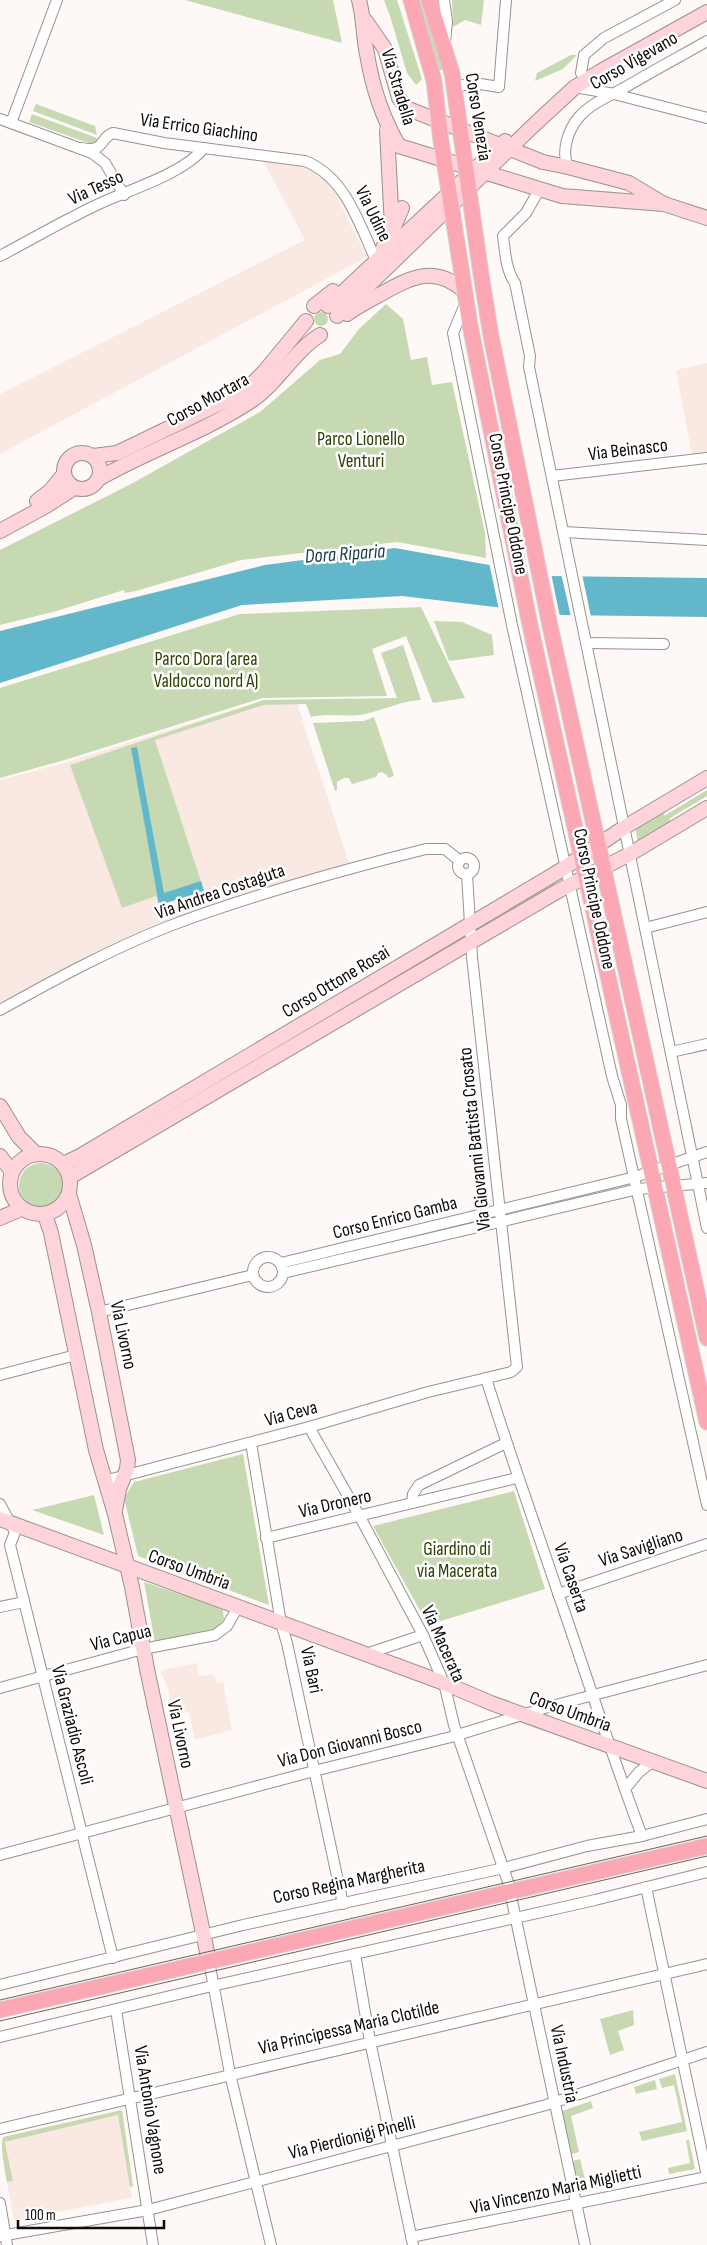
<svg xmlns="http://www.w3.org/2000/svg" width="707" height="2245" font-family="'Sofia Sans Condensed',sans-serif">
  <rect width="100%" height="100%" fill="#fef8f6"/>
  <g fill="#fae9e3">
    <polygon points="260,155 325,173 367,257 0,454 0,394 305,240"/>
    <polygon points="707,363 707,453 692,455 676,370"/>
    <polygon points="264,700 296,700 349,863 287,883 275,885 165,921 129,936 0,1005 0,780 67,762"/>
    <polygon points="197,1663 199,1676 214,1674 217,1683 223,1682 232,1730 195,1740 189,1712 173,1715 168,1689 161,1672 165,1669"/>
    <polygon points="118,2115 132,2198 14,2220 7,2182 13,2181 5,2142"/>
  </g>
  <g fill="#c7d9b2">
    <polygon points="185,0 333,0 342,43"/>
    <polygon points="384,0 397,0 422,79 416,85 407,73 391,19"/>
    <polygon points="416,0 422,0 443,69 436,72"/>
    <polygon points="452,0 484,0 481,25 465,20 453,27"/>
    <polygon points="571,55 577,55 563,69 535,81 537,73"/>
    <polygon points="36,104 95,126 97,135 33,111"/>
    <polygon points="32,114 97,138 96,141 91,144 29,122"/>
    <polygon points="386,304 403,319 411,360 427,357 432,385 452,382 485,533 486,558 397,542 241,560 136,591 125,593 124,590 53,612 0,625 0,550 131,484 260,412 320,360 340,354 359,329"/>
    <circle cx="321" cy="319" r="7"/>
    <polygon points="421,607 465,698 433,703 406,636 372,649 387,696 262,698 68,759 0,778 0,688 240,614"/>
    <polygon points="434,621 462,622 492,635 494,655 449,661"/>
    <path d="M 403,645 L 421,700 C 401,701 384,710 365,714 C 347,718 329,712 311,717 L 306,704 L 264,705 L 155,740 L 204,891 L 159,905 L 156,896 L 122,908 L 70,765 L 264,700 L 397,698 L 381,653 Z"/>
    <polygon points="374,717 394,776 388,778 387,775 382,772 378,773 376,777 352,784 349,778 344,778 337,782 337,790 335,791 313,723 364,721"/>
    <polygon points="707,790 707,796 670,818 669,827 638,845 635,826 665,808 664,816"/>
    <circle cx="41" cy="1185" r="22"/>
    <polygon points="243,1454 269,1605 138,1556 124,1498 134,1482"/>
    <polygon points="514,1491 545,1589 428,1625 373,1526"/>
    <polygon points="94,1495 104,1535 32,1510"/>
    <polygon points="144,1582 218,1607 223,1610 224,1619 216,1630 155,1643"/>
    <polygon points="633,2010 634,2025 618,2031 624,2050 610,2055 600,2019"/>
    <polygon points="675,2074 687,2131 642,2141 639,2132 682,2122 674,2085 662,2088 659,2079"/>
    <polygon points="655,2080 657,2089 636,2094 634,2087"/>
    <polygon points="591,2101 593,2108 571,2116 579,2152 571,2154 562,2111"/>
    <path d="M 122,2110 L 133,2186 L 130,2187 L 118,2115 L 5,2142 L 13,2181 L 7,2182 C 5,2170 0,2148 3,2137 Z"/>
    <polygon points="686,2140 689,2140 695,2169 669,2174 668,2168 690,2163"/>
    <polygon points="580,2159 586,2184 609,2179 610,2186 579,2192 573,2161"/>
    <polygon points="633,2175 636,2181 613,2186 611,2179"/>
  </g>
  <g fill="#62b8ca">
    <polygon points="395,548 550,576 707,578 707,617 562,615 402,596 242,605 0,683 0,631 265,565"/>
    <polygon points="137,747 164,893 201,881 204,891 159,905 131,748"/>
  </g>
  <g fill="#fef8f6">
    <polygon points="489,562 551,573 560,617 499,610"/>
    <polygon points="561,573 582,574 591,617 571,617"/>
  </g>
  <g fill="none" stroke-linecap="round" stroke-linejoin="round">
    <defs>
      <g id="street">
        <polyline points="444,0 447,22 445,42"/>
        <polyline points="581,73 584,55 604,38 675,0"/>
        <polyline points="454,87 474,83 499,87 506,0"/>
        <polyline points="575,87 614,94 707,118"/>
        <polyline points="0,119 92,153 105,163 124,195"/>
        <polyline points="11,123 57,0"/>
        <path d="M 82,148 C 105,153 99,138 113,133 L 164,143 L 305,161 C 345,177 358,221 375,258"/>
        <path d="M 568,167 C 561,151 568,130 579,117 C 590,104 609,96 624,88 C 651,72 679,57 707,41"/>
        <path d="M 539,190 L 526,213 L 503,236 C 505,251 506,271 515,283 L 530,356 L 529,367 L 707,1228"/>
        <path d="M 0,256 C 34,238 68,218 103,202 C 132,189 184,173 204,148"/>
        <polyline points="466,302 453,333 512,625 612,1076 621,1105 621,1119 707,1505"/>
        <polyline points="552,476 707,458"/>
        <polyline points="564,532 707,540"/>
        <polyline points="587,643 664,644"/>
        <circle cx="466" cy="866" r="8"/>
        <polyline points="645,928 707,912"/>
        <path d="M 0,1010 C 54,980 109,950 167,927 C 251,895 338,871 426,849 L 445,849 L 460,861"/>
        <polyline points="671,1052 707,1044"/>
        <circle cx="268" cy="1272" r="15"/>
        <polyline points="281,1263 635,1177 707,1152"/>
        <polyline points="283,1273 638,1189 707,1183"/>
        <polyline points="99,1312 253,1275"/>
        <polyline points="0,1375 76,1355"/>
        <path d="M 486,1378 C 508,1450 534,1521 558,1593 C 586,1674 612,1756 642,1836"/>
        <polyline points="309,1427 360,1517 423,1635 444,1683 454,1725 508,1882 585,2245"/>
        <polyline points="251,1443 281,1623 287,1643 343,1904"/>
        <polyline points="104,1481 309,1427 428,1392 511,1372 517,1367 472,957 467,874"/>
        <polyline points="412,1503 413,1494 419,1485 506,1443"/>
        <polyline points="0,1504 15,1532 10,1545 113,1958"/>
        <polyline points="266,1538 517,1478"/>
        <polyline points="558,1594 707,1544"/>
        <polyline points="0,1607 24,1602"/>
        <polyline points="366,1654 423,1635"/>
        <polyline points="0,1688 143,1649 215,1635 227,1626 238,1607"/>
        <polyline points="625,1789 639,1772 653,1761"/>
        <polyline points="0,1855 314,1771 451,1737 548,1707 707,1665"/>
        <polyline points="646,1887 707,2176"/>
        <polyline points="355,1954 370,2041 413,2245"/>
        <polyline points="209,1961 230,2074 271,2245"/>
        <polyline points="0,1985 243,1925 504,1868 587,1846 642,1836 707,1819"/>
        <polyline points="116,2010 153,2245"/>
        <polyline points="0,2037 212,1986 595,1900 707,1872"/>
        <polyline points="0,2129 707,1964"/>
        <polyline points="0,2203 7,2245"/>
        <polyline points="0,2236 148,2210 399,2144 546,2105 707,2052"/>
        <polyline points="411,2237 707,2177"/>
      </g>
      <g id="secondary">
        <path d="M 359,0 C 364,18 363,36 367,54 C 372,85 383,119 399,146 L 562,196 L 664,204"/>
        <polyline points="365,20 385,49 399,98 406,108 543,162 568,167 629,183 664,204 707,218"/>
        <polyline points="387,130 392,228"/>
        <polyline points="383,248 391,234 402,208"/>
        <polyline points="314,306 333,291"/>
        <polyline points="328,306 505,141"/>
        <path d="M 347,314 C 358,306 370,300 381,294 C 411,277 436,264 465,292"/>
        <polyline points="337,316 536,123 575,87 601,71 707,12"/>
        <circle cx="82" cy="471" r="18"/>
        <polyline points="93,456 117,453 233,397 253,383 264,372 306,321"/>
        <path d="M 100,478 C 149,450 204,432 251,401 C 278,383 293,352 320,335"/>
        <polyline points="37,501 50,491 64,474"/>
        <polyline points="0,531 46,506 74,488"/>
        <polyline points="0,1106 19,1137 36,1154"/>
        <circle cx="40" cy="1184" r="30"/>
        <polyline points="0,1156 12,1172"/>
        <polyline points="63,1164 80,1156 558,872 625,827 707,778"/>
        <polyline points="70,1177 558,891 630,854 707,808"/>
        <polyline points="69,1194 84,1245 99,1312 128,1460 127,1469 119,1489 115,1511"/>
        <polyline points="45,1215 51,1233 96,1450 115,1514 132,1587 147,1669 209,1961"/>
        <polyline points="0,1218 21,1209"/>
        <polyline points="0,1519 444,1683 491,1703 707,1781"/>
      </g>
      <g id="primary">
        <polyline points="411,0 434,81 441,141 470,325 530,625 707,1422"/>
        <polyline points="429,0 452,73 481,274 491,336 550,626 707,1338"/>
        <polyline points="0,2010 707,1846"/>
      </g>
    </defs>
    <use href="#street" stroke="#9a928f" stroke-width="12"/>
    <use href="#secondary" stroke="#9a928f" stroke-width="16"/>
    <use href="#primary" stroke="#d4d3d3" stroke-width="17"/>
    <use href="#street" stroke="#fff" stroke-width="10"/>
    <use href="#secondary" stroke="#fed3da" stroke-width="14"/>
    <use href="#primary" stroke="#fca7b4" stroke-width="15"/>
    <g stroke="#686463" stroke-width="1">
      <polyline points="0,2000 707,1836"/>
      <polyline points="0,2021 707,1856"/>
    </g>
  </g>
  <g text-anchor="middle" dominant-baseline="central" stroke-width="5" stroke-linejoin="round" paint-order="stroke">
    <g font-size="19" fill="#0e0b0a" stroke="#fff">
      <text transform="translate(634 61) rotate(-30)">Corso Vigevano</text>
      <text transform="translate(398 87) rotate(73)">Via Stradella</text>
      <text transform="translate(478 117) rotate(81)">Corso Venezia</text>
      <text transform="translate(199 128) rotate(8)">Via Errico Giachino</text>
      <text transform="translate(96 188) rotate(-25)">Via Tesso</text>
      <text transform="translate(373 214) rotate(64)">Via Udine</text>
      <text transform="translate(208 400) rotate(-29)">Corso Mortara</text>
      <text transform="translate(628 450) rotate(-7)">Via Beinasco</text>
      <text transform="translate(508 504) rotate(79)">Corso Principe Oddone</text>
      <text transform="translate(220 892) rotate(-19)">Via Andrea Costaguta</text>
      <text transform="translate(594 899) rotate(78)">Corso Principe Oddone</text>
      <text transform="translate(336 982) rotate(-31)">Corso Ottone Rosai</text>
      <text transform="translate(475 1139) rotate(-96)">Via Giovanni Battista Crosato</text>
      <text transform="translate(395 1218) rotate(-14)">Corso Enrico Gamba</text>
      <text transform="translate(123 1335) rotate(78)">Via Livorno</text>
      <text transform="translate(291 1414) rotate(-15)">Via Ceva</text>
      <text transform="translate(335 1504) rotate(-13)">Via Dronero</text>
      <text transform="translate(641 1548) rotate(-18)">Via Savigliano</text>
      <text transform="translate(189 1570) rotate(20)">Corso Umbria</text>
      <text transform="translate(571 1578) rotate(71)">Via Caserta</text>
      <text transform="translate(121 1638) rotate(-14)">Via Capua</text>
      <text transform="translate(443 1644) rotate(66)">Via Macerata</text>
      <text transform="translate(311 1670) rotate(78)">Via Bari</text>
      <text transform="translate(570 1712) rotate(20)">Corso Umbria</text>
      <text transform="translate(72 1725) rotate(76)">Via Graziadio Ascoli</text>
      <text transform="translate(180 1734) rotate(78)">Via Livorno</text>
      <text transform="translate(350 1744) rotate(-14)">Via Don Giovanni Bosco</text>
      <text transform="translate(349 1882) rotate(-12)">Corso Regina Margherita</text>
      <text transform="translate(349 2028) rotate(-13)">Via Principessa Maria Clotilde</text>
      <text transform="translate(564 2064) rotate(78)">Via Industria</text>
      <text transform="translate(150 2110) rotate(81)">Via Antonio Vagnone</text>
      <text transform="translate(352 2138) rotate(-14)">Via Pierdionigi Pinelli</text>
      <text transform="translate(556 2190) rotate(-12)">Via Vincenzo Maria Miglietti</text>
    </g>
    <g font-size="19" fill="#2d4300" stroke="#fff">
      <text x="361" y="439">Parco Lionello<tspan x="361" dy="22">Venturi</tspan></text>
      <text x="206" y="659">Parco Dora (area<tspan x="206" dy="22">Valdocco nord A)</tspan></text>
      <text x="457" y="1549">Giardino di<tspan x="457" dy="22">via Macerata</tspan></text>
    </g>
    <g font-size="20" font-style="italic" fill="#1a424a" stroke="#fff">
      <text transform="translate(345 554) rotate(-4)">Dora Riparia</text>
    </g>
  </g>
  <path d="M18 2220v8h146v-8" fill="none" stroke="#0e0b0a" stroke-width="2.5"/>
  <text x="25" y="2220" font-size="15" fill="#0e0b0a" stroke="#ffffff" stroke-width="4" paint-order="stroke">100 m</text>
</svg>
